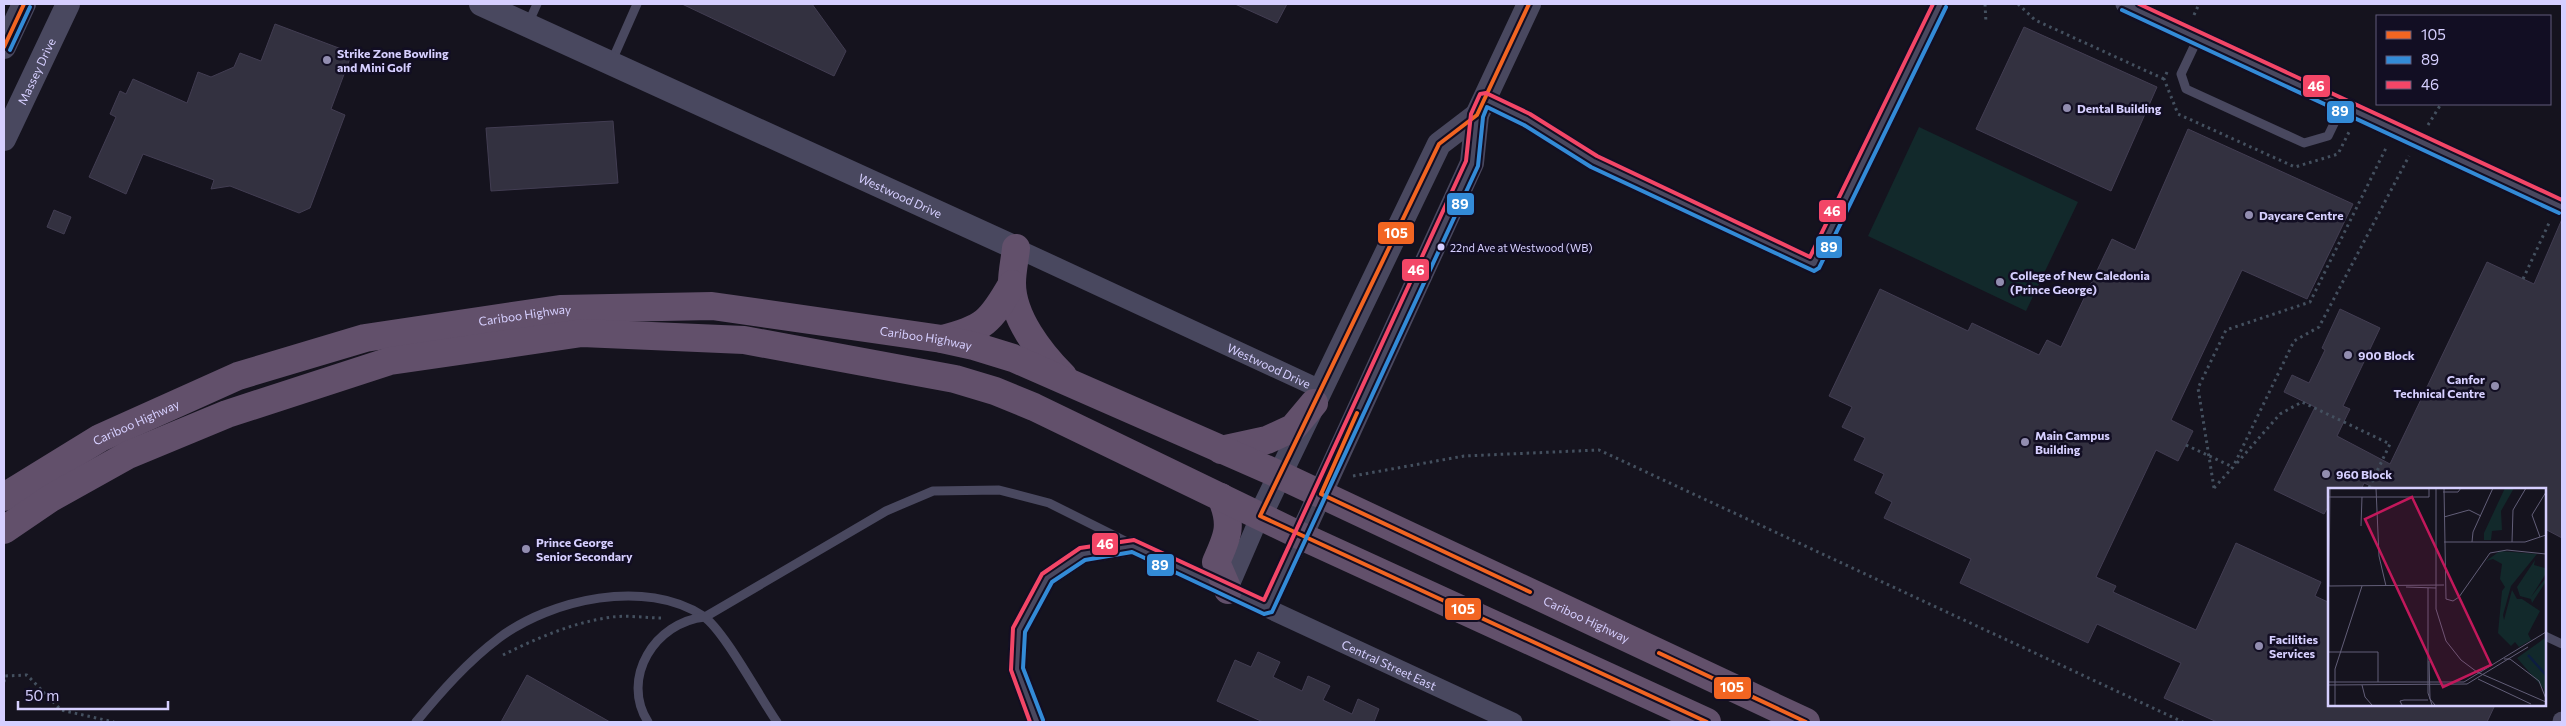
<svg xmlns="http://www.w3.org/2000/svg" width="2566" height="726" font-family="Commissioner,sans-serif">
  <rect width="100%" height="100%" fill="#15131e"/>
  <polygon fill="#12292b" points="1919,127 2078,202 2026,311 1868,236"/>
  <g fill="#333140" stroke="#423d52">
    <polygon points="682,4 812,4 846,51 834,76"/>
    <polygon points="1235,4 1287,4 1277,23"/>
    <polygon points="275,24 352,53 331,109 345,115 310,208 299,213 230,186 211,189 214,180 143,154 126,194 89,177 116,117 110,114 120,91 126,94 133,79 187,103 198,72 211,77 234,67 240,53 261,61"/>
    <polygon points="2024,27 2157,87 2111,191 1976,129"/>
    <polygon points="613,121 618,183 491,191 486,128"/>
    <polygon points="2188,129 2353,204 2307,299 2242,270 2171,420 2193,431 2178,461 2156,450 2096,577 2116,586 2113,592 2196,630 2236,543 2321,582 2315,596 2330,603 2330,705 2495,705 2487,722 2217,722 2164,698 2181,663 2097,624 2088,643 1960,583 1971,559 1884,518 1892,502 1875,493 1884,474 1854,460 1865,438 1842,427 1852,407 1829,396 1880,289 1968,331 1972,323 2039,355 2047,340 2061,347 2112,239 2135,250"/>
    <polygon points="54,210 71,217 64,234 47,227"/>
    <polygon points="2562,219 2562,538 2545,529 2545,490 2380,490 2364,483 2361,490 2330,490 2330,503 2324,514 2274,490 2315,407 2284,392 2292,375 2309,383 2325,350 2322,348 2340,309 2380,328 2343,406 2350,409 2337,436 2390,464 2487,262 2534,284"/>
    <polygon points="1258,652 1280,662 1273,677 1302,691 1308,676 1330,686 1323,700 1352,714 1358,699 1379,709 1374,722 1263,722 1217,701 1235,660 1251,667"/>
    <polygon points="527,675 610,722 501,722"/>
  </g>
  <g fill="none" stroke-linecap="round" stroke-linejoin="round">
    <g stroke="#44505f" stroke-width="3" stroke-dasharray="2.5 4" stroke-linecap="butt">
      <polyline points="1985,4 1986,23"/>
      <polyline points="2018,4 2035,20 2164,79"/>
      <polyline points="2194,15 2199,4"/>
      <polyline points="2167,72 2164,79 2178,114 2295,167 2338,154 2350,130"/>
      <polyline points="2428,125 2441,104"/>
      <polyline points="2523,279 2550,221"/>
      <polyline points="2237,463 2280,414 2302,402 2390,444 2368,490"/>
      <polyline points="1353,476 1464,456 1599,450 2183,722"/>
      <polyline points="2214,488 2233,467 2294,341 2319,327 2409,156"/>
      <polyline points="2214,488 2198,388 2226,330 2310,302 2387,146"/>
      <path d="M 503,655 C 537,638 574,622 612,617 C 628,615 646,618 663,618"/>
      <polyline points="4,682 5,676 27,675 61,710 114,722"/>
    </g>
    <g stroke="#49485f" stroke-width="9">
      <polyline points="528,24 537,4"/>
      <polyline points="2198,38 2181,74 2186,89 2304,143 2328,136 2343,105"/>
      <polyline points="611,63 637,4"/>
      <polyline points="1485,99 1527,119 1594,161 1813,265 1940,4"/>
      <polyline points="2545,636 2562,644"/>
      <path d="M 416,722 C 441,692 467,662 499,638 C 551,599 646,578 703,616 C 724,630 760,698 777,722"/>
      <path d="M 648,722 C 620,678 655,622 705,617 L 886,511 L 933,491 L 999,490 L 1049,503 L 1129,543"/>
    </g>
    <g stroke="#49485f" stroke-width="19">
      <polyline points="2125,4 2562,207"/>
      <path id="s1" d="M 1016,248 L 1320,389"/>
      <polyline points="1228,590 1260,516"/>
      <polyline points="1267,608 1301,536"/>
      <path id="s2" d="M 1037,722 L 1017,669 L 1019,630 L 1047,578 L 1083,554 L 1133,546 L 1513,722"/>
      <polyline points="2562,722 2562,721"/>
    </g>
    <g stroke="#49485f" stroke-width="24">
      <path id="s3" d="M 481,4 L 1016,248"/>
      <polyline points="4,47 24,4"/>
      <path id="s4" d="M 4,139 L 68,4"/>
      <polyline points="1260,516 1439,144 1477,115"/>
      <polyline points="1301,536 1472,163 1477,115 1529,4"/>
    </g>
    <g stroke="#62506b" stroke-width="28">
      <path d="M 1016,248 C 1015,259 1012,271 1012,283 C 1012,317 1040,353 1063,376"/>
      <path d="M 942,339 C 984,329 991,321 1012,284"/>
      <polyline points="1221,450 1267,440 1293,428 1314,403"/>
      <path id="s5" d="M 4,497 L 100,438 L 238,376 L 365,338 L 560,309 L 712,306 L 942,339 L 974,346 L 1013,358 L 1280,475 L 1806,722"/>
      <path d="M 1221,497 C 1233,524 1228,536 1216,562 L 1228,590"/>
      <polyline points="4,530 51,498 128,455 227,414 390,361 582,333 744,340 955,379 995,391 1034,407 1301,536 1707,722"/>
    </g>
    <polyline stroke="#44505f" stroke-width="3" stroke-dasharray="2.5 4" stroke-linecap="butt" points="2186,445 2233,467"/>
    <defs>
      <g id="bus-1">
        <polyline points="1529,4 1477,115 1439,144 1260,516 1707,722"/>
        <polyline points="4,47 24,4"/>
        <polyline points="1357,413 1321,494 1530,592"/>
        <polyline points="1659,653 1806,722"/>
      </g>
      <g id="bus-2">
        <polyline points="2122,10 2559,213"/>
        <polyline points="10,50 30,7"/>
        <polyline points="1043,720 1023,668 1025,632 1052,582 1085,560 1132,552 1264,614 1272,612 1478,166 1483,117 1487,107 1524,125 1591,167 1814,271 1819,268 1946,7"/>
      </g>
      <g id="bus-3">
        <polyline points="2139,4 2562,200"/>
        <polyline points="1030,722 1011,670 1013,628 1042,574 1080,548 1134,540 1264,600 1466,161 1471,114 1480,94 1486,93 1530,114 1597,156 1810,257 1933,4"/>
      </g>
    </defs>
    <use href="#bus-1" stroke="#120e23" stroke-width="8"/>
    <use href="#bus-2" stroke="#120e23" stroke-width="8"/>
    <use href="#bus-3" stroke="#120e23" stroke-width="8"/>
    <use href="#bus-1" stroke="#f26522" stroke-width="4"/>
    <use href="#bus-2" stroke="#338bd7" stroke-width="4"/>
    <use href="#bus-3" stroke="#f34667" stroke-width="4"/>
  </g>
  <g fill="#928db0" stroke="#120e23" stroke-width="2">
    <circle cx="327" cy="60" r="5"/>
    <circle cx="2067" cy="108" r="5"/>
    <circle cx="2249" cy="215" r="5"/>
    <circle cx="2000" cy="282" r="5"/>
    <circle cx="2348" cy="355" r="5"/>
    <circle cx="2495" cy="386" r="5"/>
    <circle cx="2025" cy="442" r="5"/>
    <circle cx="2326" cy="474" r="5"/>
    <circle cx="526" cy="549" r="5"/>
    <circle cx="2259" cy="646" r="5"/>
  </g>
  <circle fill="#d6cfff" stroke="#120e23" stroke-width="2" cx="1441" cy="247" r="4.5"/>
  <g text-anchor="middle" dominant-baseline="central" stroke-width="5" stroke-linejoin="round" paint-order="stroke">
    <g font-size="11" fill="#d6cfff" stroke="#120e23" text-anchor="start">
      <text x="1450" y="247">22nd Ave at Westwood (WB)</text>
    </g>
    <g font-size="12" font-weight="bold" fill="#d6cfff" stroke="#120e23" text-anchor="start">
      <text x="337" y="53">Strike Zone Bowling<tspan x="337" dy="14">and Mini Golf</tspan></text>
      <text x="2077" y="108">Dental Building</text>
      <text x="2259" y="215">Daycare Centre</text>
      <text x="2010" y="275">College of New Caledonia<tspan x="2010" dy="14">(Prince George)</tspan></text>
      <text x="2358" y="355">900 Block</text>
      <text x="2485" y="379" text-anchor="end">Canfor<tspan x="2485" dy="14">Technical Centre</tspan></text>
      <text x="2035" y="435">Main Campus<tspan x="2035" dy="14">Building</tspan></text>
      <text x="2336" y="474">960 Block</text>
      <text x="536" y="542">Prince George<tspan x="536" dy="14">Senior Secondary</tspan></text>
      <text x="2269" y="639">Facilities<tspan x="2269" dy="14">Services</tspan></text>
    </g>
    <g font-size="12" fill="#d6cfff" stroke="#120e23">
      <text stroke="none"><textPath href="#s4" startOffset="75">Massey Drive</textPath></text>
      <text stroke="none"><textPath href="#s3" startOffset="461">Westwood Drive</textPath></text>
      <text stroke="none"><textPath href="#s5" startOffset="558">Cariboo Highway</textPath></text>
      <text stroke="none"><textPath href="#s5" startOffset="962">Cariboo Highway</textPath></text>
      <text stroke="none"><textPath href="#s1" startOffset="279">Westwood Drive</textPath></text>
      <text stroke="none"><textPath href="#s5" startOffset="152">Cariboo Highway</textPath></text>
      <text stroke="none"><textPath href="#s5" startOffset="1682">Cariboo Highway</textPath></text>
      <text stroke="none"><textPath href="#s2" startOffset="531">Central Street East</textPath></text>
    </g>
  </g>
  <g transform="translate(2328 488)">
    <rect width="218" height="218" fill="#15131e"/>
    <path d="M 177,0 L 186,0 L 173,23 L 174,42 L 164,43 L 163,52 L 156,52 L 156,45 ZM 172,63 L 209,66 L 183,98 L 175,127 L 176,132 L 184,102 L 189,111 L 194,111 L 212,123 L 200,146 L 203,152 L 191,159 L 187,154 L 183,158 L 170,145 L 174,103 L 177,99 L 172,91 L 174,76 L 165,71 L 158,73 ZM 207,72 L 206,77 L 217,80 L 217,87 L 203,109 L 217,91 L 217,95 L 204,115 L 203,111 L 192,108 L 189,99 ZM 217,150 L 217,209 L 216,201 L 189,170 Z" fill="#12292b"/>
    <path fill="none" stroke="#0d1d41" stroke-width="2.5" d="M 200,167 L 218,187"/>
    <path fill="none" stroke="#625e78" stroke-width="1" d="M 48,0 L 51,68 L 58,98M 108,0 L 108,121 L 118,153 L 133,172 L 149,184 L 218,214M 116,0 L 118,111 L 125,113 L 131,109 L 162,65 L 179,62 L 218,66M 115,4 L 130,4 L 133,0M 0,9 L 101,9 L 101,0M 116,29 L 141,22 L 153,28M 33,38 L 34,9M 212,49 L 204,27 L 218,4M 116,54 L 197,54 L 218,47M 144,54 L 145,44 L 165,0M 184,54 L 185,22 L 198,0M 0,98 L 116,97M 1,98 L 2,0M 78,99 L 108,100M 100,100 L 100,205 L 104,217M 0,164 L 50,164 L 50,194M 176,171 L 182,171 L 211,193 L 218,211M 101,173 L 102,211 L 107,217M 150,191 L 203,216M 0,194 L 136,194 L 218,144M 0,197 L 139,196 L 200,159M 34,197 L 37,209 L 44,217M 7,217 L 7,181 L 34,98M 74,217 L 72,213 L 76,212 L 100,212"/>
    <path fill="#c2185b" fill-opacity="0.15" stroke="#c2185b" stroke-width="2.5" d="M 84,9 L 163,177 L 115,199 L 37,31 Z"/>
    <rect width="218" height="218" fill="none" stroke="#d6cfff" stroke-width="2.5"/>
  </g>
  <g stroke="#120e23" stroke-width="2">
    <rect x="2302" y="74" width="29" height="24" rx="5" fill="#f34667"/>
    <rect x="2326" y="100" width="29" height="24" rx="5" fill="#338bd7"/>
    <rect x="1446" y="192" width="29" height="24" rx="5" fill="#338bd7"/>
    <rect x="1818" y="199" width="29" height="24" rx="5" fill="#f34667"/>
    <rect x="1377" y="221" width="38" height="24" rx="5" fill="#f26522"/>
    <rect x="1815" y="235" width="28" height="24" rx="5" fill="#338bd7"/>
    <rect x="1401" y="258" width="29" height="24" rx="5" fill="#f34667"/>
    <rect x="1091" y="532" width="28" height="24" rx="5" fill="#f34667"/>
    <rect x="1146" y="553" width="29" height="24" rx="5" fill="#338bd7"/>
    <rect x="1444" y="597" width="38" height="24" rx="5" fill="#f26522"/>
    <rect x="1713" y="676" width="39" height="24" rx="5" fill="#f26522"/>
  </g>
  <g font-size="14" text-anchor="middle" font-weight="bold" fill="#fff">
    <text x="2316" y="91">46</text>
    <text x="2340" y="116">89</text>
    <text x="1460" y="209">89</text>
    <text x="1832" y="216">46</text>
    <text x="1396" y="238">105</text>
    <text x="1829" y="252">89</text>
    <text x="1416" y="275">46</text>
    <text x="1105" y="549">46</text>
    <text x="1160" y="570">89</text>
    <text x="1463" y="614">105</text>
    <text x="1732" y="692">105</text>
  </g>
  <rect width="2566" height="726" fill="none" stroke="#d6cfff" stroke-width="10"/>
  <rect x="2376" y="15" width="175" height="90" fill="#120e23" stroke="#605b7b"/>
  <rect x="2386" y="31" width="25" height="8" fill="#f26522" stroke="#605b7b"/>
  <text x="2421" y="40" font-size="15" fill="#d6cfff">105</text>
  <rect x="2386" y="56" width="25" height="8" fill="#338bd7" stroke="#605b7b"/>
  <text x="2421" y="65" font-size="15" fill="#d6cfff">89</text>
  <rect x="2386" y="81" width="25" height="8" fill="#f34667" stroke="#605b7b"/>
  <text x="2421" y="90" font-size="15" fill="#d6cfff">46</text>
  <path d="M18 701v8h150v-8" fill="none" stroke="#d6cfff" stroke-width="2.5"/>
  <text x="25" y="701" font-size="15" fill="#d6cfff" stroke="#120e23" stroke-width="4" paint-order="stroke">50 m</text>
</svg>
